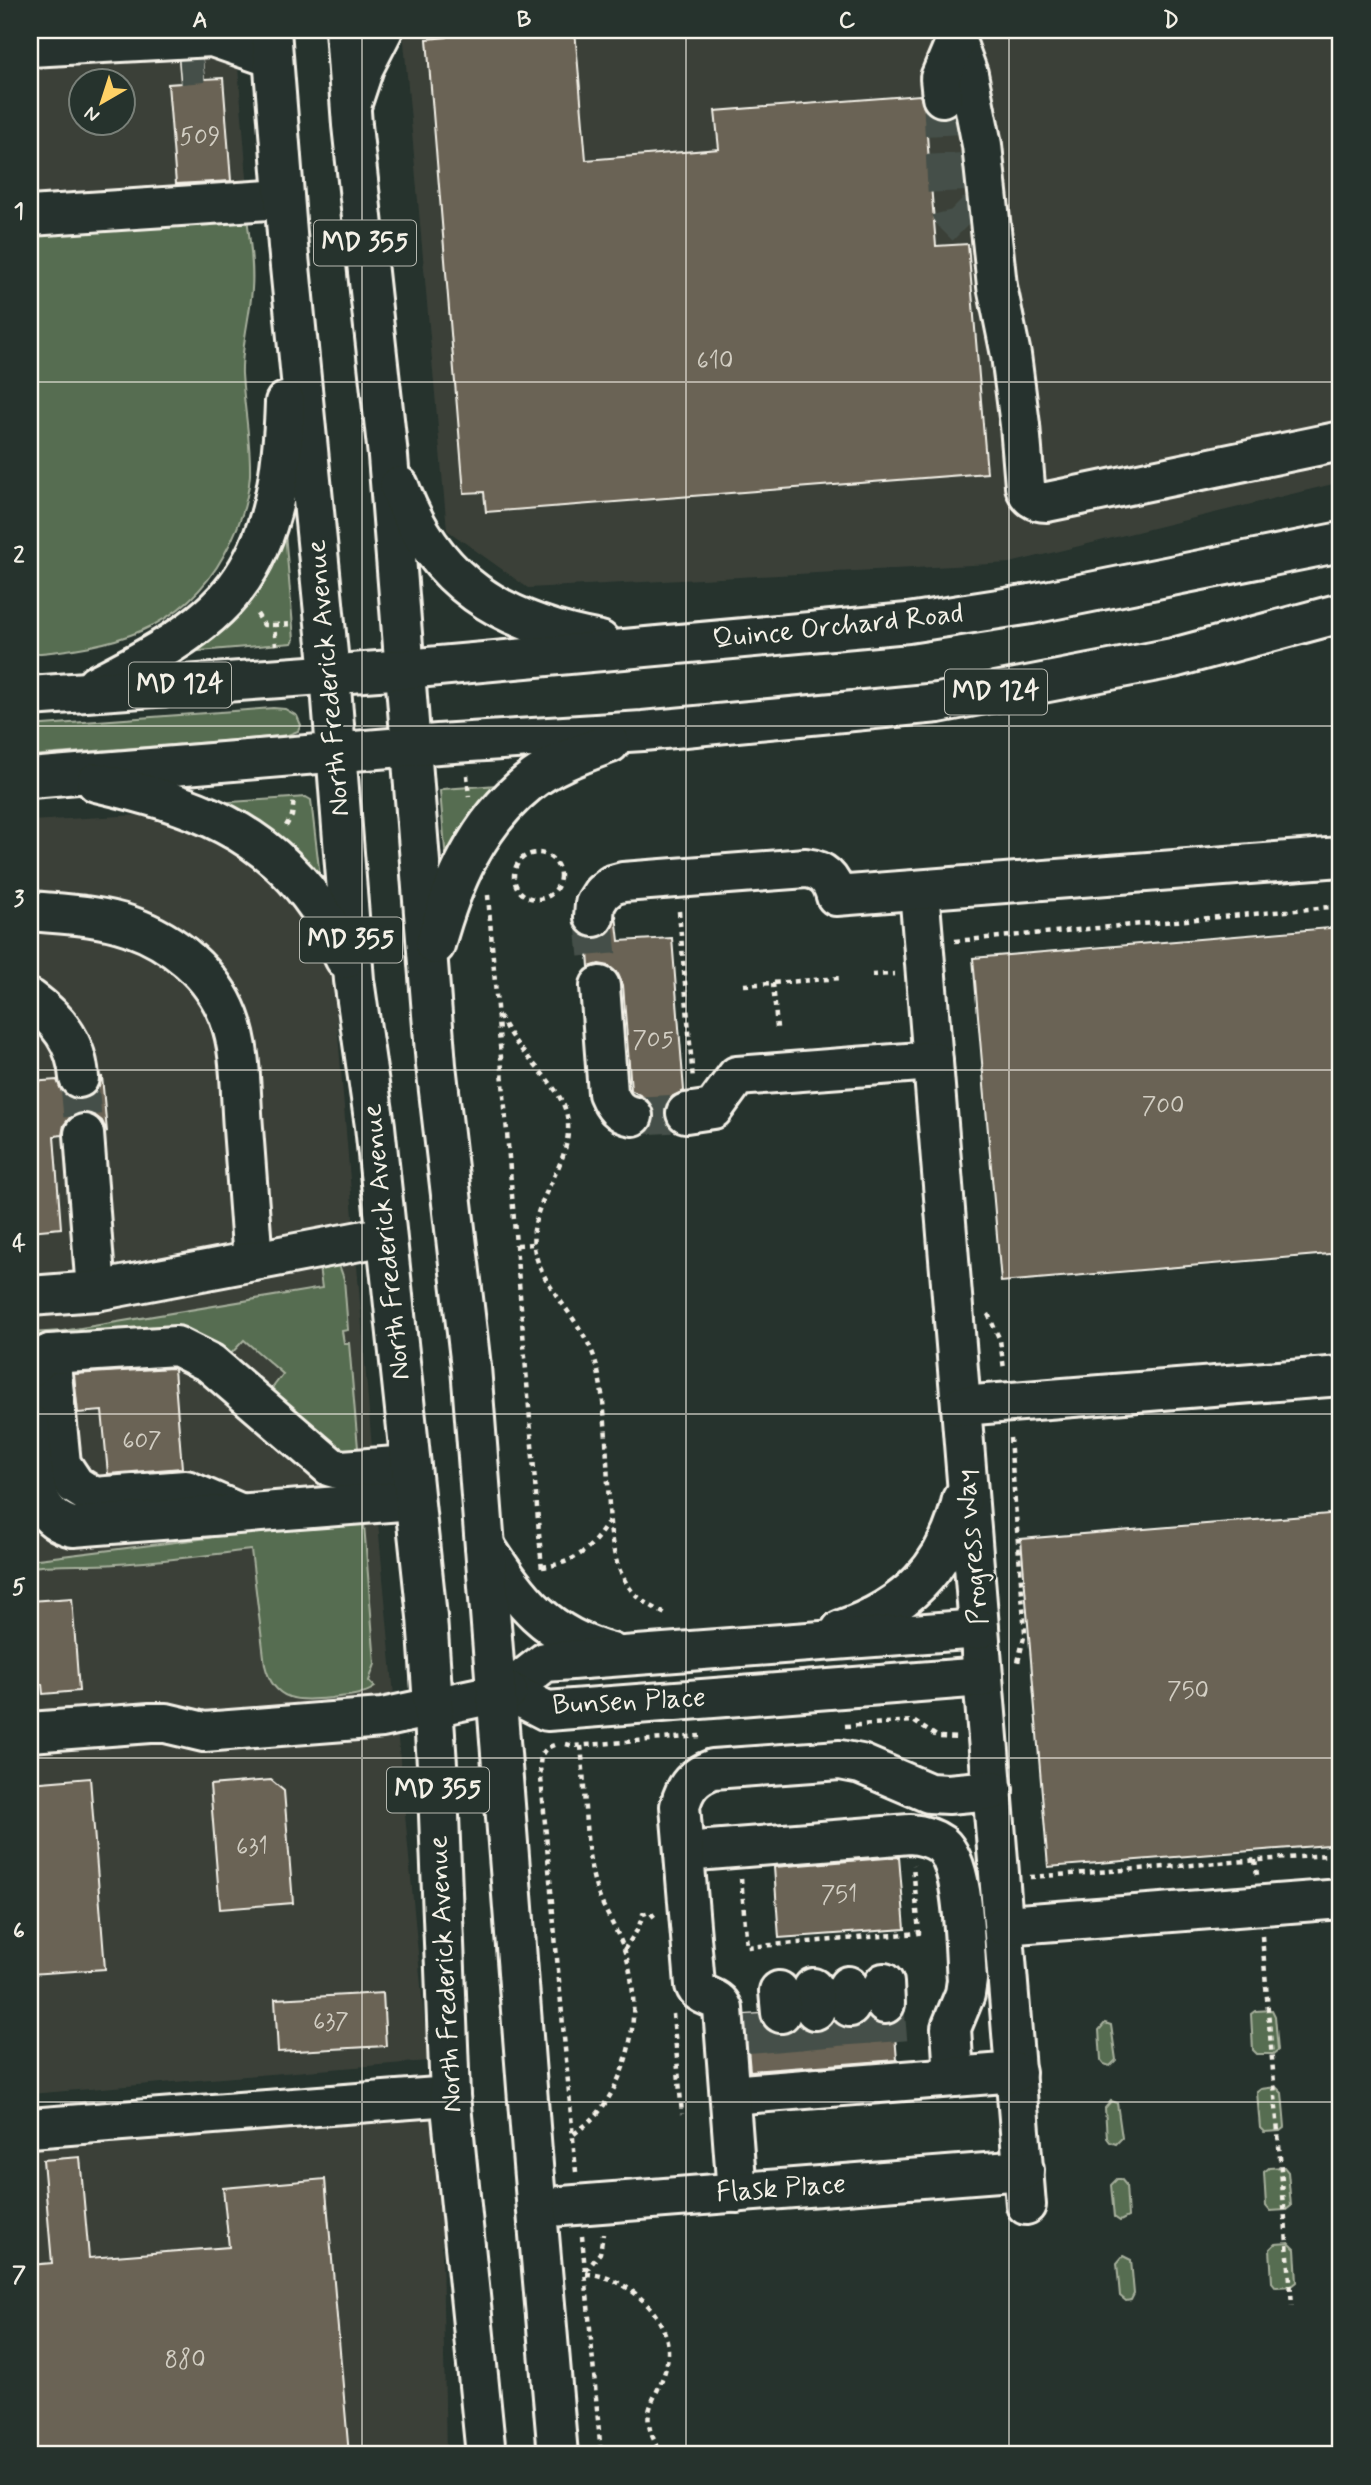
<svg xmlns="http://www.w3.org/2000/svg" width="1371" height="2485" font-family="Mynerve,sans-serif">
  <rect width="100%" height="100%" fill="#26332d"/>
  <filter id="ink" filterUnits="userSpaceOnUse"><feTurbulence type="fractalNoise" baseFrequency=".0143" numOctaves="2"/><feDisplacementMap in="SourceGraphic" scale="14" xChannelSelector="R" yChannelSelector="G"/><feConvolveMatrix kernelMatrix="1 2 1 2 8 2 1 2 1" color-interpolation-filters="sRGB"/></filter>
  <g filter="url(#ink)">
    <g fill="#3b4139" fill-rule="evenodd">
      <path d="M 30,30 L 235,30 L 250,215 L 30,228 ZM 80,80 L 122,80 L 122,122 L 80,122 Z"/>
      <polygon points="403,30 1341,30 1341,482 1010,563 528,588 447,530"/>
      <polygon points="140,815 176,819 214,831 284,882 332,961 380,1546 428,2061 30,2094 30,821"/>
      <polygon points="433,2104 441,2205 446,2455 30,2455 30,2135"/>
    </g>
    <g fill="#576d51" stroke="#a6af9c" stroke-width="2">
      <path d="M 246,209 C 249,236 254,263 252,289 C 250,317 241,346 242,374 C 244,407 251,441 250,475 C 248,504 238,530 224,555 C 182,632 110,647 30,654 L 30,223 Z"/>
      <polygon points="285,532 294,639 292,643 187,652"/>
      <polygon points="273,708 285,709 297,716 301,725 298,731 288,735 249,739 30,756 30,726"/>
      <polygon points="499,785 446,861 440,791 443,789"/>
      <polygon points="306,797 311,800 321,885 215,803"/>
      <polygon points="338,1262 344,1279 348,1330 342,1331 344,1343 349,1343 358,1448 355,1459 351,1460 270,1391 283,1374 244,1340 228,1357 30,1347 30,1333 63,1331 322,1288 319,1267"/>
      <path d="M 358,1509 L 364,1524 L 375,1664 L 369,1681 L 375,1687 C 362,1696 347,1696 331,1698 C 298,1701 274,1703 265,1665 L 251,1550 C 206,1555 161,1562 116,1564 C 87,1566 59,1564 30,1567 L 30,1560 L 208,1538 Z"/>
      <polygon points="1272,2010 1275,2016 1278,2050 1273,2054 1257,2054 1253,2050 1251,2014 1255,2011"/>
      <polygon points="1105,2023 1111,2025 1116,2060 1110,2066 1104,2064 1101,2060 1099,2030"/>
      <polygon points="1276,2087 1282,2093 1285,2127 1280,2131 1264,2132 1260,2128 1257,2092 1261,2089"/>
      <polygon points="1111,2101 1117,2103 1122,2138 1116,2144 1110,2142 1107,2138 1105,2108"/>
      <polygon points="1284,2167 1288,2172 1291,2206 1286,2210 1270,2211 1266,2206 1264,2172 1269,2168"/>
      <polygon points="1117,2179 1121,2179 1126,2185 1128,2217 1120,2221 1114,2217 1111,2185"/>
      <polygon points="1289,2243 1295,2249 1297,2282 1292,2286 1276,2287 1272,2282 1270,2249 1275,2244"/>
      <polygon points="1123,2256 1131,2260 1134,2294 1131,2300 1126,2301 1120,2296 1117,2263"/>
    </g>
    <g fill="#6b6354" stroke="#f4f1e8" stroke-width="2">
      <polygon points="446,30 575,30 586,160 719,149 715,111 920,95 925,111 936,246 968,244 987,473 486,512 484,492 464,493 427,39 447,37"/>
      <polygon points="202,59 204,79 223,78 231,181 176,184 168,84 181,83 179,61"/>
      <polygon points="616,915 619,941 672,938 684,1091 673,1096 665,1106 665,1117 673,1129 649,1131 654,1120 654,1109 647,1099 631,1090 623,985 618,974 609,966 599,964 589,967 587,937 593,939 604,936 612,929"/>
      <polygon points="1341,927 1341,1253 1001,1282 973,958"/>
      <polygon points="102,1076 107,1132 102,1121 94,1115 83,1112 71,1116 64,1125 62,1135 54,1136 61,1228 30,1231 30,1082 57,1080 62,1092 70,1098 81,1100 93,1095 99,1087"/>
      <polygon points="172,1368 174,1369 182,1468 108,1474 102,1411 78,1413 74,1374"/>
      <polygon points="1341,1513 1341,1844 1048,1867 1021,1539"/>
      <polygon points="72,1598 79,1691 43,1694 42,1684 30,1684 30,1601"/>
      <polygon points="90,1778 105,1969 30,1974 30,1783"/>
      <polygon points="271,1780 284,1791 293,1903 220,1909 210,1785"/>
      <polygon points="899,1857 905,1929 779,1938 774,1867"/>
      <polygon points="383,1993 386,2046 278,2052 275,1999"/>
      <polygon points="759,2014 764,2026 772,2033 782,2035 793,2031 799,2024 806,2030 816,2032 827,2028 834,2021 842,2027 851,2029 862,2025 869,2018 876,2024 885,2026 894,2023 897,2060 750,2071 745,2015"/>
      <polygon points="80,2157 89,2258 229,2247 223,2188 325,2179 349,2455 30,2455 30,2265 52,2263 43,2160"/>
    </g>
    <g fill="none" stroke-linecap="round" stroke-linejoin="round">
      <g stroke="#455049" stroke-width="38" stroke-dasharray="38 19" stroke-linecap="butt">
        <polyline points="180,65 203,63"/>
        <polyline points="942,97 947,199 950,211 966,227"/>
        <polyline points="594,917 600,986"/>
        <polyline points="79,1078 84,1134"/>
        <polyline points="633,1116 686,1113"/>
        <polyline points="885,2004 890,2061"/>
        <polyline points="850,2007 854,2064"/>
        <polyline points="815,2010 820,2067"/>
        <polyline points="781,2013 786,2070"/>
        <polyline points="747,2015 751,2072"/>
      </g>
      <defs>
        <g id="minor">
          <path d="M 952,30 L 968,74 L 982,145 L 997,286 L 1011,355 L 1020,425 L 1025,486 C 1028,497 1035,502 1047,502 L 1341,441"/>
          <polyline points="30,47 212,37 273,58"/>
          <polyline points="942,97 940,78 956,40"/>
          <polyline points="351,106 364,67 383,30"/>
          <polyline points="30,216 284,199"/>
          <polyline points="919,890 1026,2205"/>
          <path d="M 30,911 C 63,914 99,915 130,926 C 173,941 212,973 229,1017 C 242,1051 240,1092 243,1128 C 246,1173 250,1217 253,1261"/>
          <path d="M 594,917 L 595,904 L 602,893 L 612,885 L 623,882 L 806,868 C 823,870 832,879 836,896 L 1341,857"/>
          <path d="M 600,986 L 608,1093 C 613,1105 619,1114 633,1116"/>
          <path d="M 30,999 C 58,1019 77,1043 79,1078"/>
          <polyline points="686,1113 713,1109 737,1076 933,1061"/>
          <polyline points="84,1134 96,1291"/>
          <polyline points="30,1296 96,1291 386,1236"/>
          <polyline points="50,1354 61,1464 75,1485 94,1497 186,1490 237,1512"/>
          <polyline points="30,1368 41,1358 50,1354 176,1346 210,1363 331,1467 342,1470 410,1465"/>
          <polyline points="961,1406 1341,1376"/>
          <path d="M 30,1424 C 33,1460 27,1517 73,1527 L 414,1500"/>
          <path d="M 485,1546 C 520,1600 546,1636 611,1653"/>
          <path d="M 841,1630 C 906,1608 948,1567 962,1499"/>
          <polyline points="508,1691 545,1662 979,1629"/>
          <polyline points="508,1691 547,1711 983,1677"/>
          <polyline points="30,1732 150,1723 166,1723 204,1732 319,1723 382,1718 508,1691"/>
          <path d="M 684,1852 L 910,1834 C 922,1835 931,1837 941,1844 C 966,1865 964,1947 967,1980 L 965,1994 L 951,2028 L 954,2077"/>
          <polyline points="1004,1925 1341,1899"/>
          <polyline points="884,1983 885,2004"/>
          <polyline points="848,1986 850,2007"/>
          <polyline points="813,1988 815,2010"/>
          <polyline points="779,1991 781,2013"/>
          <polyline points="730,2095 1016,2072"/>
          <polyline points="30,2128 450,2096"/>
          <path d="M 737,2193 L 723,2009 C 717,1994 700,1999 695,1985 L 680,1806 C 685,1786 694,1776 713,1769 L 840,1760 L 861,1764 L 929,1793 L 948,1794 L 993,1790"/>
          <polyline points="537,2208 1024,2170"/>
        </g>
        <g id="major">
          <polyline points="271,30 288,246 330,674 354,980 375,1126 427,1617 437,1764 450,2096 486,2455"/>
          <polyline points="345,30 352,125 388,456 436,1065 471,1367 533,2165 558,2455"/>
          <path d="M 399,486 C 434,583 503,623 600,641"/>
          <path d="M 96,685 C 143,661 204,630 236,587 C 275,536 283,465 285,402"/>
          <polyline points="30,696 406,669 908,623 1031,604 1341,542"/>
          <polyline points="30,778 438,744 643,731 938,703 1173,658 1341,613"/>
          <path d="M 96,782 C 191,804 270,829 324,916 C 333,929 338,945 345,959"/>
          <path d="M 435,945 C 452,883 477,824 528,783 C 551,764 583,753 610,743"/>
        </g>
      </defs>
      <use href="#minor" stroke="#f4f1e8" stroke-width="44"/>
      <use href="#major" stroke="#f4f1e8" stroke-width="44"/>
      <g stroke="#f4f1e8" stroke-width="4.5" stroke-dasharray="5 5" stroke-linecap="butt">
        <polyline points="257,614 264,625 274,625 276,645"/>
        <polyline points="274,625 294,624"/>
        <polyline points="467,775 469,797"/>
        <polyline points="286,826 292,816 294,799"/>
        <circle cx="537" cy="876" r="23"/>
        <polyline points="488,895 542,1570"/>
        <polyline points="679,911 693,1080"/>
        <polyline points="955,941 1341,906"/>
        <polyline points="872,975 895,974"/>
        <polyline points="773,983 777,1028"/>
        <polyline points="744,985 841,978"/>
        <path d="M 499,1016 C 507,1030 515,1043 526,1055 C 541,1073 562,1092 567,1116 C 576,1164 528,1199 534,1247 C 540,1288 584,1320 596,1363 C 606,1402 606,1444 608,1484 C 610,1520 608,1561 632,1591 C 641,1601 655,1608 667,1615"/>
        <polyline points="517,1245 534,1244"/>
        <polyline points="988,1314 1000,1340 1004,1369"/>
        <polyline points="1010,1438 1025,1633 1017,1666"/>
        <path d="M 542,1567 C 576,1563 591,1549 609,1521"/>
        <polyline points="845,1726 913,1721 938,1737 958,1738"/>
        <polyline points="566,1744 574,1746 700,1736"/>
        <path d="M 554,1745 C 543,1749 540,1755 540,1767 L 576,2172"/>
        <polyline points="1255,1860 1257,1875"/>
        <polyline points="1030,1877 1341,1854"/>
        <polyline points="741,1878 747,1947 919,1933 913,1865"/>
        <polyline points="1262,1936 1292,2305"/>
        <polyline points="624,1950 638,1929 643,1914 650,1912 655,1918"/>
        <polyline points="673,2014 682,2114"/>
        <path d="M 574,2134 C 582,2128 591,2121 598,2113 C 633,2069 642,2005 625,1952 C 618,1930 603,1910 596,1888 C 583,1844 586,1791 581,1746"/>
        <polyline points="582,2236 601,2455"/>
        <polyline points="586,2271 600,2253 603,2234"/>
        <path d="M 586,2274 C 623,2274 670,2314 668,2354 C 665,2399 629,2406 663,2455"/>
      </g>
      <use href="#minor" stroke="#26332d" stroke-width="38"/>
      <use href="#major" stroke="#26332d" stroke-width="38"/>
    </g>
  </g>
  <path fill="none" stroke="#f4f1e8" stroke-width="2" stroke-opacity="0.55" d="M 362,30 L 362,2455M 686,30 L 686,2455M 1009,30 L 1009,2455M 30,382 L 1341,382M 30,726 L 1341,726M 30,1070 L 1341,1070M 30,1414 L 1341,1414M 30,1758 L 1341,1758M 30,2102 L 1341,2102"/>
  <g text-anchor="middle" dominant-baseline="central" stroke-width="5" stroke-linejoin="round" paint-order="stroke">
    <g font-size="24" fill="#d2cec3">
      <text x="200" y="137">509</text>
      <text x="715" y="361">610</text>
      <text x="653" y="1040">705</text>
      <text x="1163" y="1106">700</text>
      <text x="142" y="1441">607</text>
      <text x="1188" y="1691">750</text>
      <text x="252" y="1847">631</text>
      <text x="839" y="1895">751</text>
      <text x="331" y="2022">637</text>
      <text x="185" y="2360">880</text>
    </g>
    <g fill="#26332d" stroke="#b6b8b0" stroke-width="2">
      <rect x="314" y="220.5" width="102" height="45" rx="5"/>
      <rect x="129" y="662.5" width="102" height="45" rx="5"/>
      <rect x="945" y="669.5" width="102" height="45" rx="5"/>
      <rect x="300" y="917.5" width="102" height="45" rx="5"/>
      <rect x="387" y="1767.5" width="102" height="45" rx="5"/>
    </g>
    <g font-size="26" font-weight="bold" fill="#f4f1e8">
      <text x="365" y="243">MD 355</text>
      <text x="180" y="685">MD 124</text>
      <text x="996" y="692">MD 124</text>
      <text x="351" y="940">MD 355</text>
      <text x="438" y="1790">MD 355</text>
    </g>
    <g font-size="28" fill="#f4f1e8" stroke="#26332d">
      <text transform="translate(838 627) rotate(-6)">Quince Orchard Road</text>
      <text transform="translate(329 678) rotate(-95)">North Frederick Avenue</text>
      <text transform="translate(387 1242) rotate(-96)">North Frederick Avenue</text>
      <text transform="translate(973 1547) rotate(-95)">Progress Way</text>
      <text transform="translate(629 1702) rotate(-3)">Bunsen Place</text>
      <text transform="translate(446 1974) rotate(-93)">North Frederick Avenue</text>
      <text transform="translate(781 2189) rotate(-4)">Flask Place</text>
    </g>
  </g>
  <rect width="1371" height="2485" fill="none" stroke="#26332d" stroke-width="77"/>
  <g transform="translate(102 102) rotate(219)"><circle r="33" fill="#26332d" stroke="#787f78" stroke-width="2"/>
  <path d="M0-5L12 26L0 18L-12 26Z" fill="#ffd166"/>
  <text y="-10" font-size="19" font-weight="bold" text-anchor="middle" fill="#f4f1e8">N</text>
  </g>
  <rect x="38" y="38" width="1294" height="2408" fill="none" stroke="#f4f1e8" stroke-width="2.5"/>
  <g font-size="23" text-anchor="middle" font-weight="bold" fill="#f4f1e8">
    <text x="200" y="27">A</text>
    <text x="524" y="27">B</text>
    <text x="847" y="27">C</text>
    <text x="1171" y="27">D</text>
    <text x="19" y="218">1</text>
    <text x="19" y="562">2</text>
    <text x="19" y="906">3</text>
    <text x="19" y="1250">4</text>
    <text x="19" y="1594">5</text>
    <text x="19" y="1938">6</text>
    <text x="19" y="2282">7</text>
  </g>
</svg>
